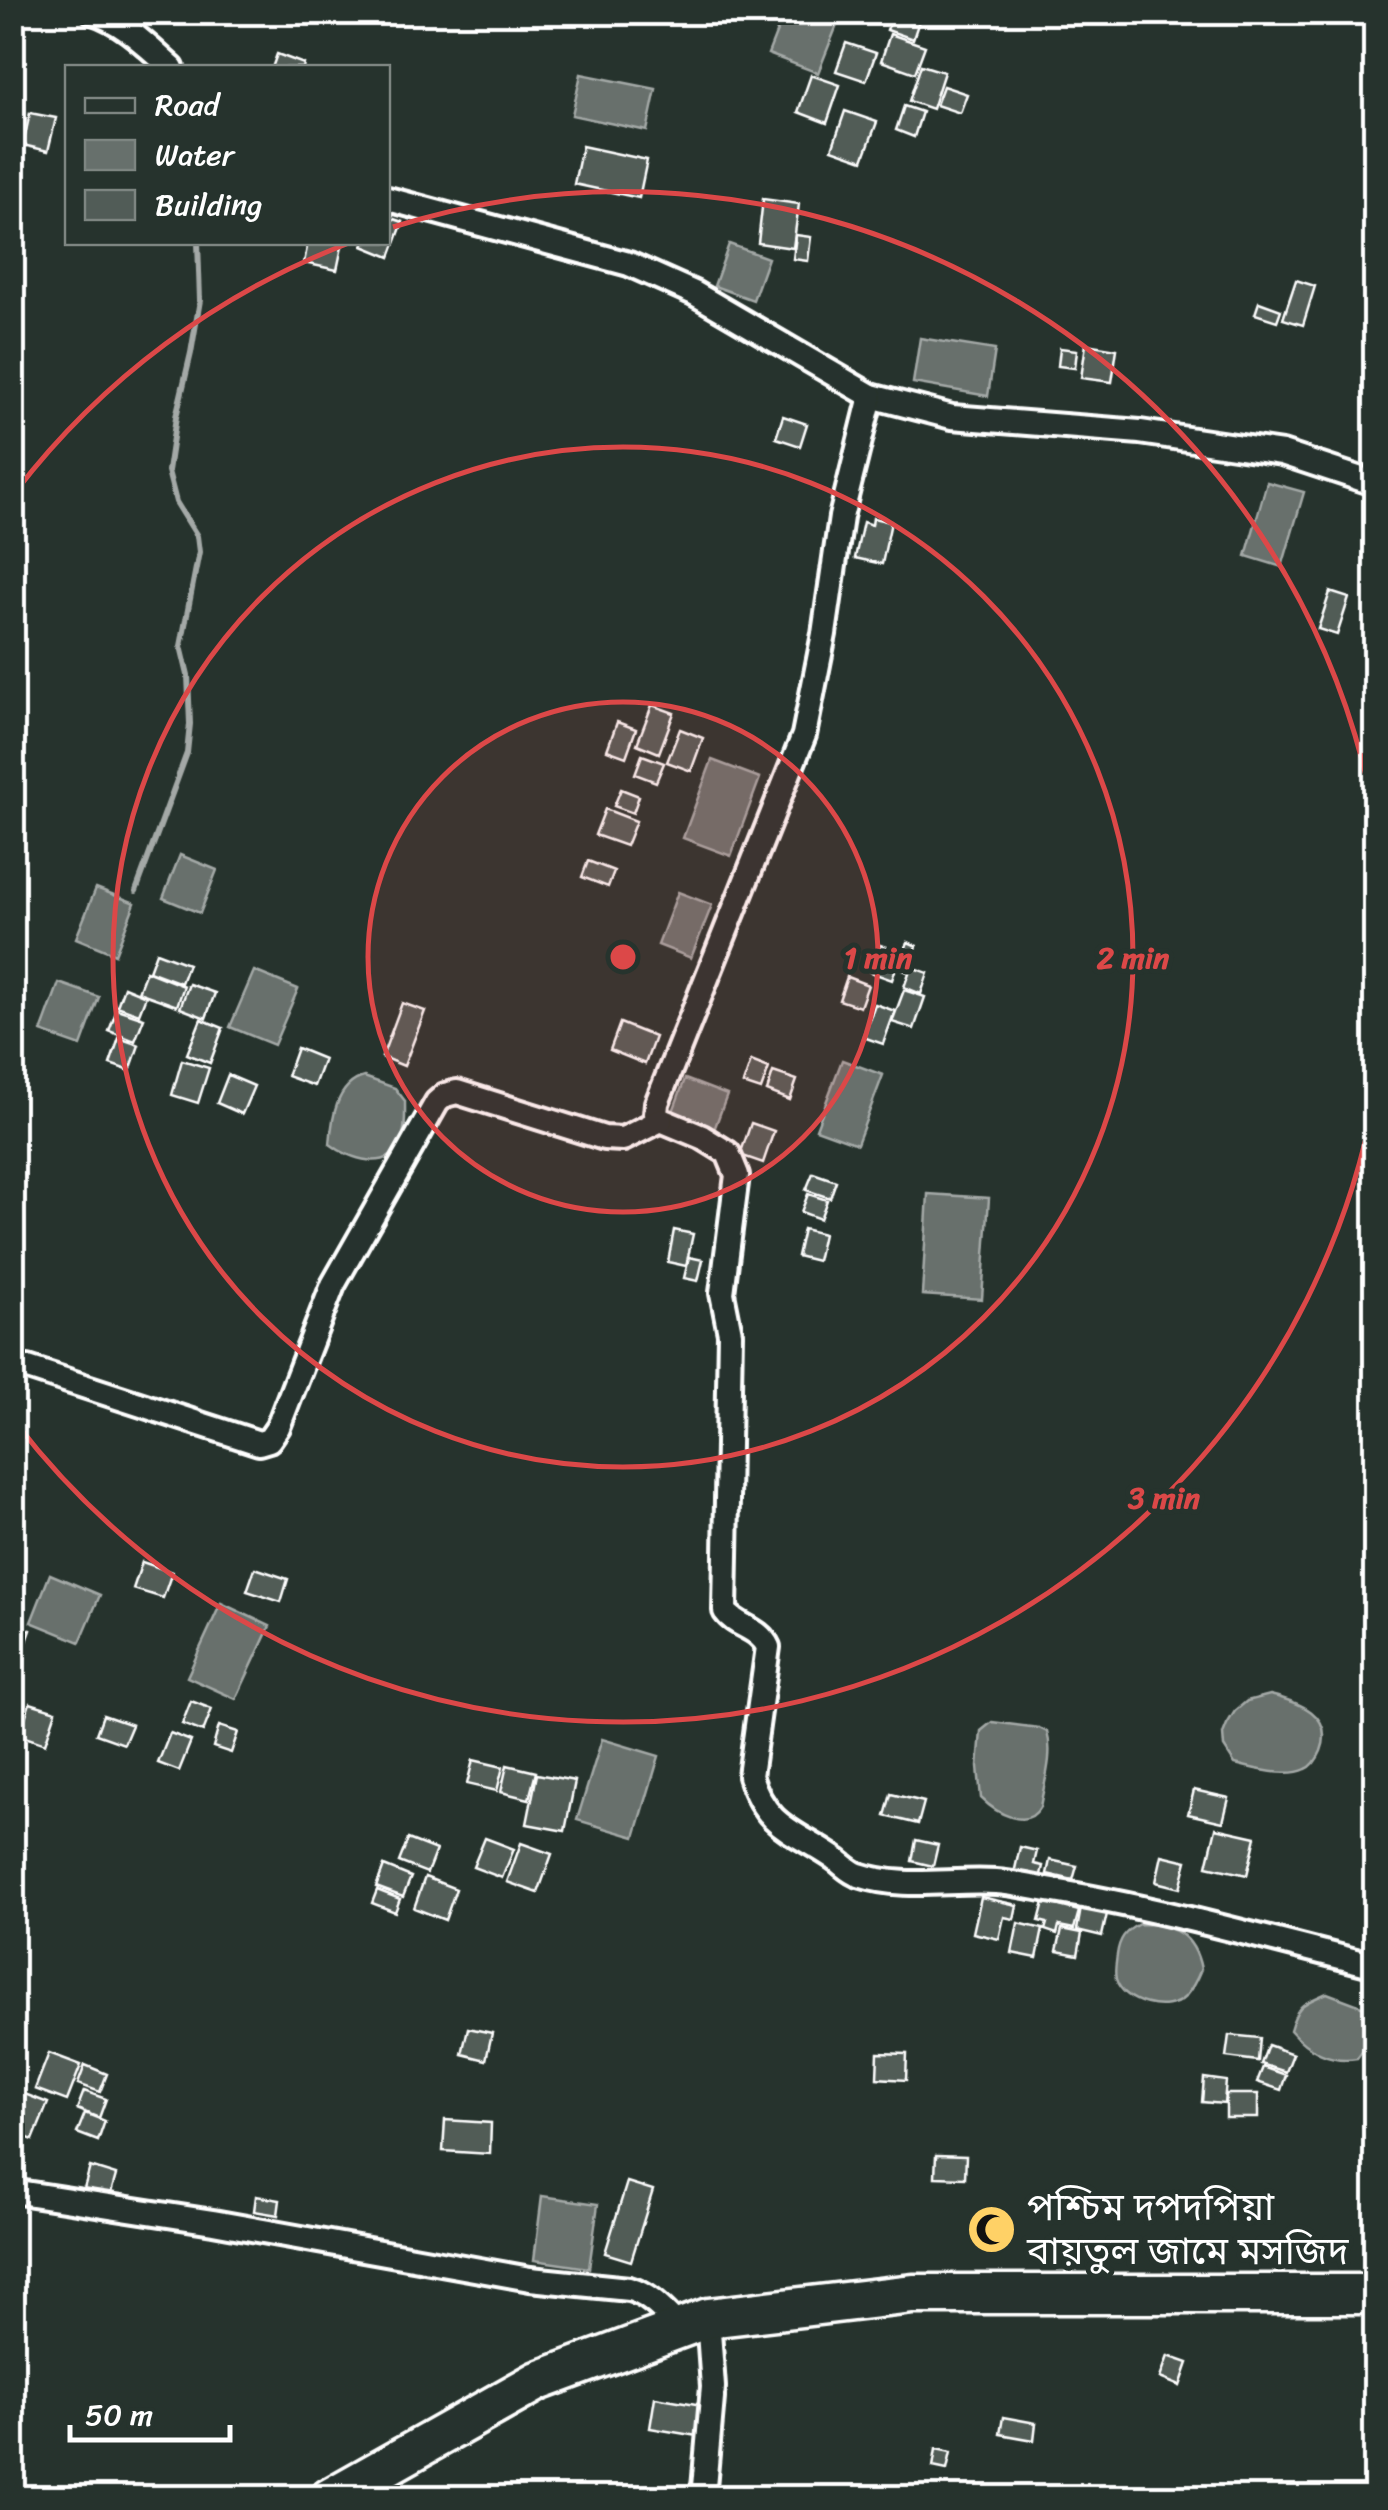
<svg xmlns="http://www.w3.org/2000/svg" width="1388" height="2510" font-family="Sriracha,'Noto Sans Bengali',sans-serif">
  <rect width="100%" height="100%" fill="#26332d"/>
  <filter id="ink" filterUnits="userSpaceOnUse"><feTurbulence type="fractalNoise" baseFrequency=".01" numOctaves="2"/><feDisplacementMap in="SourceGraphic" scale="20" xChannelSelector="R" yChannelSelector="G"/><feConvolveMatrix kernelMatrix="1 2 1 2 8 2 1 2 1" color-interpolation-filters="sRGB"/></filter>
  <g filter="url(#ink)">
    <g fill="#67706c" stroke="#a4a9a7" stroke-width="2.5">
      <polygon points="835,12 841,15 818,73 768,54 784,13"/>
      <polygon points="581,74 656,89 647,131 572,115"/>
      <polygon points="729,244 768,258 753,300 714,286"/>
      <polygon points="920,338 995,350 988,396 913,383"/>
      <polygon points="1267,482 1304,492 1282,567 1246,556"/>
      <polygon points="712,760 760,778 731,856 683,838"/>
      <polygon points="180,855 217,870 200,913 163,898"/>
      <polygon points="96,888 135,903 115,954 76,938"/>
      <polygon points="678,892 712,905 691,958 658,945"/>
      <polygon points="254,971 298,989 274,1045 230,1027"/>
      <polygon points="59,983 99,997 81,1046 41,1032"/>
      <polygon points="842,1060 883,1075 857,1144 816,1129"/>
      <path d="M 364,1077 L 395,1088 L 405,1101 C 405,1114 406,1130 401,1142 C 389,1173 349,1159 330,1144 C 332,1119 336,1084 364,1077 Z"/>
      <polygon points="685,1079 727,1095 714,1130 672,1114"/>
      <polygon points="928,1194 989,1198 982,1299 922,1295"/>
      <polygon points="50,1574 100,1595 80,1642 31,1622"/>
      <polygon points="221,1603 270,1626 236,1699 187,1677"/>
      <path d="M 1270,1695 C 1298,1702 1335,1714 1321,1751 C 1318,1758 1314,1766 1306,1769 C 1288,1778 1254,1769 1235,1764 L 1224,1747 L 1223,1734 L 1227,1724 L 1235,1711 L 1247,1701 Z"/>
      <path d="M 992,1722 L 1039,1728 L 1047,1732 C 1054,1755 1044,1783 1040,1807 C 1027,1831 996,1813 981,1798 L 978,1767 L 981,1731 Z"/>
      <polygon points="602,1739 659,1756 635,1837 577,1820"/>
      <path d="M 1139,1924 C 1173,1924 1194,1934 1201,1969 C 1197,1979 1192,1989 1185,1997 C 1167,2015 1123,2003 1116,1979 C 1114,1972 1116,1963 1117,1955 C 1119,1939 1125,1931 1139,1924 Z"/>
      <path d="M 1327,1993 L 1367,2008 L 1375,2021 L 1374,2034 L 1357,2058 C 1331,2063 1307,2050 1290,2030 C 1298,2003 1303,2004 1327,1993 Z"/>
      <polygon points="542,2196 598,2204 589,2268 534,2260"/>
    </g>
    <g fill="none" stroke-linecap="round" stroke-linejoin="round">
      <polyline stroke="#a4a9a7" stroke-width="6" points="136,891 187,753 190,724 188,675 181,646 199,552 197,536 176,502 168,471 176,417 191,353 200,300 198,242"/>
    </g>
    <g fill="#515c57" stroke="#fff" stroke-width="2.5">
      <polygon points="893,12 913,12 921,15 913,39 887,30"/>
      <polygon points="890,34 925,46 915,73 881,61"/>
      <polygon points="846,43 876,53 866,81 836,71"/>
      <polygon points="277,54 304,64 303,68 272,68"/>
      <polygon points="921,65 944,72 932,109 909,101"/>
      <polygon points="811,75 840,85 827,123 798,112"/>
      <polygon points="943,86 967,94 960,113 936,105"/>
      <polygon points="904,106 922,112 914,137 896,130"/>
      <polygon points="845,111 877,122 863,160 832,149"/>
      <polygon points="30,113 56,118 48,151 23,145"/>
      <polygon points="582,146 647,160 639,198 574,184"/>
      <polygon points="763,199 799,204 793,248 758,243"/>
      <polygon points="388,217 403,222 390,257 363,246 365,242 388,242"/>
      <polygon points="796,235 811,237 808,261 793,259"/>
      <polygon points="308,242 343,242 337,270 304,263"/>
      <polygon points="1296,280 1315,286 1303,325 1283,319"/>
      <polygon points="1259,302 1281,310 1277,321 1255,314"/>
      <polygon points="1086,344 1117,349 1112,382 1081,378"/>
      <polygon points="1060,348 1077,350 1075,368 1058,366"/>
      <polygon points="783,416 807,424 800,446 776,438"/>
      <polygon points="873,518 891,522 882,564 855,558 863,522 872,525"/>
      <polygon points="1330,592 1349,598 1337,635 1318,629"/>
      <polygon points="652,705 674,713 659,753 637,744"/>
      <polygon points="617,722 636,729 626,757 607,750"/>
      <polygon points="680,729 703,738 691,771 667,762"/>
      <polygon points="642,755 664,763 656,782 635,774"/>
      <polygon points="621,789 639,796 633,813 614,806"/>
      <polygon points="605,809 636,821 626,846 595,835"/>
      <polygon points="588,861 614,871 608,887 582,877"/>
      <polygon points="908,942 917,946 908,972 898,968"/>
      <polygon points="880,945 901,952 892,980 870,972"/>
      <polygon points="156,952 188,964 181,983 149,971"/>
      <polygon points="911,967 928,973 921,994 904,987"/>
      <polygon points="146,971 184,986 177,1006 138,992"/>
      <polygon points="847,977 868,985 860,1007 839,1000"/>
      <polygon points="189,984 215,993 206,1018 180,1008"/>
      <polygon points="124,987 146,996 139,1014 117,1006"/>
      <polygon points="904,990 925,997 914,1029 892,1022"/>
      <polygon points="402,1003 425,1011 404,1066 382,1057"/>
      <polygon points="875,1004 895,1011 883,1044 863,1037"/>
      <polygon points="117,1009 144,1018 135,1041 109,1031"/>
      <polygon points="201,1019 223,1028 210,1063 187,1054"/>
      <polygon points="620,1023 655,1037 645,1064 610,1050"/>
      <polygon points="119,1038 139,1045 130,1071 110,1064"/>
      <polygon points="297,1048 324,1059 314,1086 287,1076"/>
      <polygon points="182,1060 209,1068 198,1103 172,1095"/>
      <polygon points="751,1061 769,1068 761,1090 743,1084"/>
      <polygon points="773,1072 797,1080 790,1100 767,1091"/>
      <polygon points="228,1075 254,1086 242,1114 217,1103"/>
      <polygon points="751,1123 774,1131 763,1163 740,1155"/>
      <polygon points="813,1173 836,1181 830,1198 806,1190"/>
      <polygon points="808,1194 827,1200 820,1219 801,1212"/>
      <polygon points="803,1229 823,1234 817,1261 797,1256"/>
      <polygon points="674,1230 693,1234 686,1266 668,1262"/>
      <polygon points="689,1257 703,1260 698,1281 684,1278"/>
      <polygon points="142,1562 172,1572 163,1598 133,1589"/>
      <polygon points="255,1568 288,1579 281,1602 247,1591"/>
      <polygon points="12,1624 31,1630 23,1653 12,1650"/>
      <polygon points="191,1701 212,1709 203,1732 182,1724"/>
      <polygon points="30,1703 56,1711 45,1744 19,1735"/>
      <polygon points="103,1715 132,1725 124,1744 96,1734"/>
      <polygon points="219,1726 238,1732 231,1753 213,1747"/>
      <polygon points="170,1733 191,1741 179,1771 158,1763"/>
      <polygon points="473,1760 503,1767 497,1791 467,1784"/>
      <polygon points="507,1765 536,1772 529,1799 501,1792"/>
      <polygon points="537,1774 575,1781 565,1831 527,1824"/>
      <polygon points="1194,1790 1229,1798 1223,1822 1188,1814"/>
      <polygon points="891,1794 924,1802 918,1824 885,1816"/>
      <polygon points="1216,1828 1256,1837 1247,1875 1207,1866"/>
      <polygon points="485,1838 514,1849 502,1878 473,1867"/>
      <polygon points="408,1839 436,1850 427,1873 399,1862"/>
      <polygon points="916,1840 938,1845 933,1866 912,1861"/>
      <polygon points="521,1843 552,1854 538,1893 507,1882"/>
      <polygon points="1020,1847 1037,1851 1034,1864 1043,1866 1039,1884 1013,1878"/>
      <polygon points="1162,1855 1187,1861 1180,1888 1156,1882"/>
      <polygon points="1050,1860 1077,1866 1073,1880 1047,1874"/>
      <polygon points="384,1866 411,1877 403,1897 376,1887"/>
      <polygon points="425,1877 456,1889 445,1920 414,1908"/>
      <polygon points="377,1890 400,1899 395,1912 372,1903"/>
      <polygon points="981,1897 1017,1905 1014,1919 1004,1917 999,1939 973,1933"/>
      <polygon points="1044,1902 1079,1911 1074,1929 1059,1926 1057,1934 1045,1930 1047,1923 1039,1921"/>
      <polygon points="1081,1908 1107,1914 1102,1936 1077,1930"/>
      <polygon points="1018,1923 1043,1929 1037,1958 1012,1953"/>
      <polygon points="1062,1929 1082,1933 1078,1955 1057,1951"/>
      <polygon points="468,2028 492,2033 486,2060 462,2054"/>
      <polygon points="1229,2035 1260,2038 1258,2061 1226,2057"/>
      <polygon points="1268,2045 1293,2054 1286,2072 1261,2064"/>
      <polygon points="49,2053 81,2065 67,2101 35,2089"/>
      <polygon points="878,2053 907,2054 906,2080 877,2078"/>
      <polygon points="85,2065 107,2074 100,2092 78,2084"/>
      <polygon points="1263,2067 1286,2075 1281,2090 1257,2082"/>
      <polygon points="1204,2078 1226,2081 1224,2104 1202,2102"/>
      <polygon points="84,2091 106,2099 99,2118 77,2109"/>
      <polygon points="22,2093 48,2103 33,2140 12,2132 12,2119"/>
      <rect x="1226" y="2094" width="32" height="24"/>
      <polygon points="85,2113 105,2121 98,2141 77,2133"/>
      <polygon points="445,2120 491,2123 490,2154 443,2151"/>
      <polygon points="936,2155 966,2156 965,2178 935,2177"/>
      <polygon points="90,2167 116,2175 109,2200 83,2192"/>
      <polygon points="627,2182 653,2190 631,2261 605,2253"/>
      <polygon points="256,2196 280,2200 278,2215 254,2211"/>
      <polygon points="1004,2211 1004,2246 979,2246 979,2212"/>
      <polygon points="1168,2356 1188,2363 1180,2386 1160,2378"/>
      <polygon points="655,2397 708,2406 703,2437 650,2428"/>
      <polygon points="1003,2417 1036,2423 1034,2440 1000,2434"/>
      <polygon points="936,2449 951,2452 947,2470 933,2467"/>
    </g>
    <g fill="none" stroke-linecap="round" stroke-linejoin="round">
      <defs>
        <g id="minor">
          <path d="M 93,12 C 124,22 148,47 172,68"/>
          <polyline points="388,199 629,264 694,293 871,396 952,417 1140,432 1282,453 1376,484"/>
          <path d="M 871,396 L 841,517 L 824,634 L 804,735 L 657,1103 L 656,1114 L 661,1120 L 702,1137 L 728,1153 L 737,1175 L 722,1293 L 730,1333 L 725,1611 C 736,1627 759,1627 768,1647 L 750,1776 C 766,1828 795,1831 834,1858 C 843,1864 849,1872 859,1875 C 904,1890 950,1879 996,1882 C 1013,1883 1031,1887 1048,1890 C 1159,1908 1267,1939 1376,1966"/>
          <polyline points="12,1369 28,1368 259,1443 269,1440 278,1427 333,1285 437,1102 445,1095 457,1092 604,1138 623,1139 661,1120"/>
          <path d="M 12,2191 L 213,2222 L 530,2279 L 629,2289 C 651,2295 665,2313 681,2328"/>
          <polyline points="703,2498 713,2387 708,2318"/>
        </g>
        <polyline id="trunk" points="330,2498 538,2381 708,2318 913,2294 1376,2294"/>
      </defs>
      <use href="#minor" stroke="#fff" stroke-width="30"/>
      <use href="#trunk" stroke="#fff" stroke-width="45"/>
      <use href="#minor" stroke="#26332d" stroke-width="22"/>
      <use href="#trunk" stroke="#26332d" stroke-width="38"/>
    </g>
  </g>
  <circle cx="623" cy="957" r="255" fill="#dc4848" fill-opacity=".12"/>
  <g fill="none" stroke="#dc4848" stroke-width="5">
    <circle cx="623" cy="957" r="255"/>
    <circle cx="623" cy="957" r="510"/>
    <path d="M1375 1096A765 765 0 0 1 16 1423M16 491A765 765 0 0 1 349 243M393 227A765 765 0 0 1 1375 818"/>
  </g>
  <defs>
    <symbol id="mosque-disc" viewBox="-11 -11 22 22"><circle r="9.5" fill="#ffd166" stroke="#26332d"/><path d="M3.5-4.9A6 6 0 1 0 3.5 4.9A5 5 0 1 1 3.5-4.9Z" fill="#111"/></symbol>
  </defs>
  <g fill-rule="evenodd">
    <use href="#mosque-disc" x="964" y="2202" width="55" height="55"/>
  </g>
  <g text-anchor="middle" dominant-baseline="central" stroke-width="10" stroke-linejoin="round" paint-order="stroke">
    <g font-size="38" fill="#fff" stroke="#26332d" text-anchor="start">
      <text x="1027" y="2207">পশ্চিম দপদপিয়া<tspan x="1027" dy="44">বায়তুল জামে মসজিদ</tspan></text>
    </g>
  </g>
  <circle cx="623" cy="957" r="15" fill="#dc4848" stroke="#26332d" stroke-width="5"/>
  <g font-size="30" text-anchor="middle" font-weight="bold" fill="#dc4848" stroke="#26332d" stroke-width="10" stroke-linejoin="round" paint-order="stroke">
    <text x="878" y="968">1 min</text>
    <text x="1133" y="968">2 min</text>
    <text x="1164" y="1508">3 min</text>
  </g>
  <rect width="1388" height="2510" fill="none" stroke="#26332d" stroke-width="50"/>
  <rect x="25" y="25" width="1338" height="2460" fill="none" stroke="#fff" stroke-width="4" filter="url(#ink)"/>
  <rect x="65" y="65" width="325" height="180" fill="#26332d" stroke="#7d8581" stroke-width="2.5"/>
  <rect x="85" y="98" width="50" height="15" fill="#26332d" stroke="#7d8581" stroke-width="2.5"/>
  <text x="155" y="115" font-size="30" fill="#ffffff">Road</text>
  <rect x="85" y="140" width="50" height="30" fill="#67706c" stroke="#7d8581" stroke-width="2.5"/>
  <text x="155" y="165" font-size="30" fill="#ffffff">Water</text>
  <rect x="85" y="190" width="50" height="30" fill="#515c57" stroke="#7d8581" stroke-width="2.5"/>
  <text x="155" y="215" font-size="30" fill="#ffffff">Building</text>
  <path d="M70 2425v15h160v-15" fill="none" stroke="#ffffff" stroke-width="5"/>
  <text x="85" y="2425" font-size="30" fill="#ffffff" stroke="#26332d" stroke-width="8" paint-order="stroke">50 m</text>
</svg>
